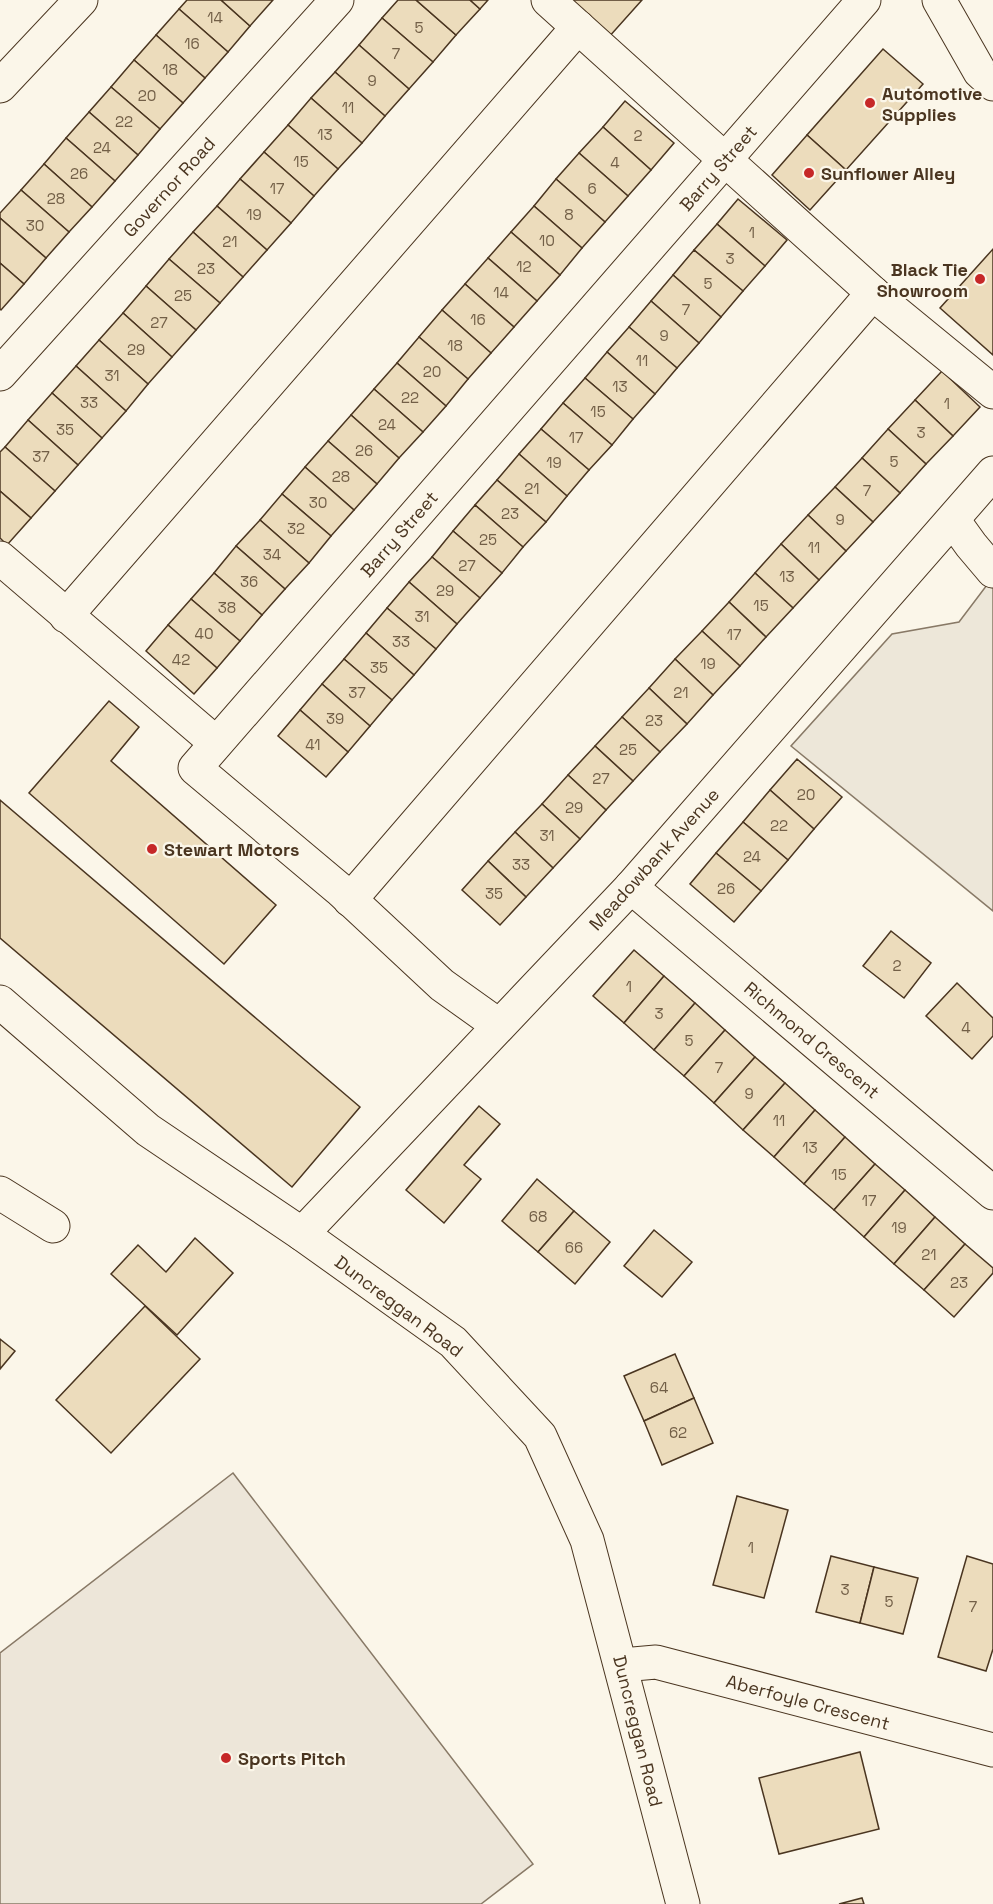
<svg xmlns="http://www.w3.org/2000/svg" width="993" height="1904" font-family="'Space Grotesk',sans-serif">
  <rect width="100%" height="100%" fill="#fbf6e9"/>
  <polygon fill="#ede6d9" stroke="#887966" stroke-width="1.5" points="233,1473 533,1864 481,1904 0,1904 0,1653"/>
  <polygon fill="#ede7d9" stroke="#887966" stroke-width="1.5" points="993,577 993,911 791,746 892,634 959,622"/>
  <g fill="#ecdcbc" stroke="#4a3520" stroke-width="1.5">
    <polygon points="187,0 221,0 250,26 228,52 179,9"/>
    <polygon points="221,0 273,0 250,26"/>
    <polygon points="398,0 416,0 456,35 433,62 382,18"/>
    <polygon points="416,0 470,0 480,9 456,35"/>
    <polygon points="470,0 488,0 480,9"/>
    <polygon points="574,0 642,0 608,38 570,4"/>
    <polygon points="179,9 228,52 205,78 156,35"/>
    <polygon points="382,18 433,62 409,89 359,45"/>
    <polygon points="156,35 205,78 183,103 134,60"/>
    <polygon points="359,45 409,89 385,116 335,72"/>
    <polygon points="883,49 923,84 846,170 807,135"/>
    <polygon points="134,60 183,103 160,129 111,87"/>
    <polygon points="335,72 385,116 362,143 311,98"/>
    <polygon points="111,87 160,129 138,155 89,112"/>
    <polygon points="311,98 362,143 338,169 288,125"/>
    <polygon points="625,101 674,143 651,170 603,127"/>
    <polygon points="89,112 138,155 115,181 66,138"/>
    <polygon points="288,125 338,169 314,196 264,152"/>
    <polygon points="603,127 651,170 628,196 579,153"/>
    <polygon points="807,135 846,170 810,210 772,175"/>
    <polygon points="66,138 115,181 92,207 44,164"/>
    <polygon points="264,152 314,196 291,223 240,179"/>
    <polygon points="579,153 628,196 605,222 556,179"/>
    <polygon points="44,164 92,207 69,232 21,190"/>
    <polygon points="240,179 291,223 267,250 217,206"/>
    <polygon points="556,179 605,222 582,248 534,206"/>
    <polygon points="21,190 69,232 46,258 0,218 0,213"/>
    <polygon points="738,199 787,240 765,266 717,224"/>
    <polygon points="217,206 267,250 243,277 193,232"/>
    <polygon points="534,206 582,248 560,275 511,232"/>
    <polygon points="0,218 46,258 24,284 0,263"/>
    <polygon points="717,224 765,266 743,291 694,250"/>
    <polygon points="193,232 243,277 220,303 169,259"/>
    <polygon points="511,232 560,275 537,301 488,258"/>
    <polygon points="993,249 993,355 940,308"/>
    <polygon points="694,250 743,291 721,317 673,275"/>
    <polygon points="488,258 537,301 514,327 465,284"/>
    <polygon points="169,259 220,303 196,330 146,286"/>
    <polygon points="0,263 24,284 1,310 0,309"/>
    <polygon points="673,275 721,317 699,343 651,301"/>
    <polygon points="465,284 514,327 491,353 442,310"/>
    <polygon points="146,286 196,330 172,357 123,313"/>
    <polygon points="651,301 699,343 677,368 629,327"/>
    <polygon points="442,310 491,353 468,379 419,337"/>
    <polygon points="123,313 172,357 148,384 99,340"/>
    <polygon points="629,327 677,368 655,394 607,352"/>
    <polygon points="419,337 468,379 446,406 397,363"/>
    <polygon points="99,340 148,384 126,411 76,366"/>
    <polygon points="607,352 655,394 633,419 585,378"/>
    <polygon points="397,363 446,406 423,432 374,389"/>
    <polygon points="76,366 126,411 102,438 52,393"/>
    <polygon points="942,371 980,407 953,436 915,400"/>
    <polygon points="585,378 633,419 612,445 563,403"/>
    <polygon points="374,389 423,432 399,458 351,415"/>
    <polygon points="52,393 102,438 78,465 28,420"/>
    <polygon points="915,400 953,436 926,464 888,429"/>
    <polygon points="563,403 612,445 589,470 541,429"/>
    <polygon points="351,415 399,458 377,484 328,441"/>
    <polygon points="28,420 78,465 55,491 5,447"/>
    <polygon points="541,429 589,470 567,496 519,454"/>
    <polygon points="888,429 926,464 900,493 862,458"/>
    <polygon points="328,441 377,484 354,510 305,467"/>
    <polygon points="5,447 55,491 31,518 0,491 0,452"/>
    <polygon points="519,454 567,496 546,522 497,480"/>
    <polygon points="862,458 900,493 873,522 835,487"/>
    <polygon points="305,467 354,510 331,536 282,494"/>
    <polygon points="497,480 546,522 523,547 475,505"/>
    <polygon points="835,487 873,522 846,551 808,515"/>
    <polygon points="0,491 31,518 7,545 0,538"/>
    <polygon points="282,494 331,536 309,563 260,520"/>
    <polygon points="475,505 523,547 502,573 453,531"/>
    <polygon points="808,515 846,551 819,580 781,544"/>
    <polygon points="260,520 309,563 285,589 236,546"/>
    <polygon points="453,531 502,573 480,598 432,557"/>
    <polygon points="781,544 819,580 793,608 755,573"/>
    <polygon points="236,546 285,589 262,615 214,573"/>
    <polygon points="432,557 480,598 457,624 409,582"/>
    <polygon points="214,573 262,615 240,641 191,599"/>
    <polygon points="755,573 793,608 766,637 729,602"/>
    <polygon points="409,582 457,624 436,649 387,608"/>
    <polygon points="191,599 240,641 217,668 168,625"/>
    <polygon points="729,602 766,637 740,666 702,631"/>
    <polygon points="387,608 436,649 414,675 366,633"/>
    <polygon points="168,625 217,668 194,694 146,651"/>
    <polygon points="702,631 740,666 713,695 675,659"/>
    <polygon points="366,633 414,675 392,700 344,659"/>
    <polygon points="344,659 392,700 370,726 322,684"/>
    <polygon points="675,659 713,695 687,724 649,688"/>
    <polygon points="322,684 370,726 348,752 300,710"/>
    <polygon points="649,688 687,724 660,752 622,717"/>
    <polygon points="109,701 139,727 111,761 276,905 224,964 29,793"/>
    <polygon points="300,710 348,752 326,777 278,736"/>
    <polygon points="622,717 660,752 633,781 595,746"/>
    <polygon points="595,746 633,781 606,810 568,775"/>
    <polygon points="797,759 842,797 814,829 770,790"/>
    <polygon points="568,775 606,810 580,839 542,804"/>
    <polygon points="770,790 814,829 788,860 743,822"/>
    <polygon points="0,800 360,1107 292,1187 0,938"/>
    <polygon points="542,804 580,839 553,868 515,832"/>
    <polygon points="743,822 788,860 761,891 716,853"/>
    <polygon points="515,832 553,868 526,897 488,861"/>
    <polygon points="716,853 761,891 734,922 690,884"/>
    <polygon points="488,861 526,897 500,925 462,890"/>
    <polygon points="891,931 931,963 904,998 863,966"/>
    <polygon points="634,950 664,976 624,1023 593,996"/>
    <polygon points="664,976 695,1003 654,1050 624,1023"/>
    <polygon points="957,983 993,1018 993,1036 972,1059 926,1016"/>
    <polygon points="695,1003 725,1030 684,1076 654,1050"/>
    <polygon points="725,1030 755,1057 714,1103 684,1076"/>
    <polygon points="755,1057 785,1083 743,1130 714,1103"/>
    <polygon points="785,1083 815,1110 774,1157 743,1130"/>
    <polygon points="479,1106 500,1124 464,1165 481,1179 444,1223 406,1190"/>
    <polygon points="815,1110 845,1137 804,1184 774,1157"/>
    <polygon points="845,1137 875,1164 834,1210 804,1184"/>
    <polygon points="875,1164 905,1190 864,1237 834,1210"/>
    <polygon points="537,1179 574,1211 538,1252 502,1221"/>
    <polygon points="905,1190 935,1217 894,1264 864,1237"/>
    <polygon points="574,1211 610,1242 575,1284 538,1252"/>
    <polygon points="935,1217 965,1244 924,1290 894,1264"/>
    <polygon points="654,1230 692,1262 662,1297 624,1266"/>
    <polygon points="195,1238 233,1273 177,1335 111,1274 138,1245 166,1272"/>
    <polygon points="965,1244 993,1268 993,1273 954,1317 924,1290"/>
    <polygon points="145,1306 200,1359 111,1453 56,1400"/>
    <polygon points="0,1339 15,1351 0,1369"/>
    <polygon points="675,1354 694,1398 644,1421 624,1376"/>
    <polygon points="694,1398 713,1443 662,1465 644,1421"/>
    <polygon points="737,1496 788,1510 764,1598 713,1585"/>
    <polygon points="831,1556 874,1567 860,1623 816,1612"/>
    <polygon points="967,1556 993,1564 993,1649 986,1671 938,1657"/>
    <polygon points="874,1567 918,1578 903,1634 860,1623"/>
    <polygon points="860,1752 879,1829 779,1854 759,1778"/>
    <polygon points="862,1898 864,1904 839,1904"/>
  </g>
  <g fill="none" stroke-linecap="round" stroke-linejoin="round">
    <defs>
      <g id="minor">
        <polyline points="548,0 883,302 993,392"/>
        <polyline points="0,86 81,0"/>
        <polyline points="0,374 337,0"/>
        <polyline points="953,520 971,545 993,571"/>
        <polyline points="0,558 216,743"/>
        <polyline points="66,616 578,27"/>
        <polyline points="631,887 993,1193"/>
        <polyline points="350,900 873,293"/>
        <polyline points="498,1025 442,985 339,889 195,768 864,0"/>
        <polyline points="0,1193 53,1226"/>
        <polyline points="302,1234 631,887 993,473"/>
        <polyline points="622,1665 656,1662 993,1750"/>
      </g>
      <polyline id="major" points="0,1002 148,1130 302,1234 453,1342 540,1436 587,1540 683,1904"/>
      <polyline id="highway" points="939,0 980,72 993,84"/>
    </defs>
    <use href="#minor" stroke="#4a3520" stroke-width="35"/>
    <use href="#major" stroke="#4a3520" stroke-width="35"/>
    <use href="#highway" stroke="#4a3520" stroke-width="35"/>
    <use href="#minor" stroke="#fbf6e9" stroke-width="33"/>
    <use href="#major" stroke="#fbf6e9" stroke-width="33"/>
    <use href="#highway" stroke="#fbf6e9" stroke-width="33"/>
  </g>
  <g fill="#c62828" stroke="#fbf6e9" stroke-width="2">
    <circle cx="870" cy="103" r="6"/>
    <circle cx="809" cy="173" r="6"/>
    <circle cx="980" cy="279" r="6"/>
    <circle cx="152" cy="849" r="6"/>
    <circle cx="226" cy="1758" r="6"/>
  </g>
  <g text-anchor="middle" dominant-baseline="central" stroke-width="4.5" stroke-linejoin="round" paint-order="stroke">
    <g font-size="15" fill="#725f47">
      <text x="215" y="17">14</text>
      <text x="419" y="27">5</text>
      <text x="192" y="43">16</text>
      <text x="396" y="53">7</text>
      <text x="170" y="69">18</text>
      <text x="372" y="80">9</text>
      <text x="147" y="95">20</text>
      <text x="348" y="107">11</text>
      <text x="124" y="121">22</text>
      <text x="325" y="134">13</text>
      <text x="638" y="135">2</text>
      <text x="102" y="147">24</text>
      <text x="301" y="161">15</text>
      <text x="615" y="162">4</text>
      <text x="79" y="173">26</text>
      <text x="277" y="188">17</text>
      <text x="592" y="188">6</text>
      <text x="56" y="198">28</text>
      <text x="254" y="214">19</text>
      <text x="569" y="214">8</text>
      <text x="35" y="225">30</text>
      <text x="752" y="232">1</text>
      <text x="547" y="240">10</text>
      <text x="230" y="241">21</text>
      <text x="730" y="258">3</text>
      <text x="524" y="266">12</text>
      <text x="206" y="268">23</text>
      <text x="708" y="283">5</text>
      <text x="501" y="292">14</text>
      <text x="183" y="295">25</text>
      <text x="686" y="309">7</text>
      <text x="478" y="319">16</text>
      <text x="159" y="322">27</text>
      <text x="664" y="335">9</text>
      <text x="455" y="345">18</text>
      <text x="136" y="349">29</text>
      <text x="642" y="360">11</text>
      <text x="432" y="371">20</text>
      <text x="112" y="375">31</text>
      <text x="620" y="386">13</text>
      <text x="410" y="397">22</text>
      <text x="89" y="402">33</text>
      <text x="947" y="403">1</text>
      <text x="598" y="411">15</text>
      <text x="387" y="424">24</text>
      <text x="65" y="429">35</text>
      <text x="921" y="432">3</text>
      <text x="576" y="437">17</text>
      <text x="364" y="450">26</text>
      <text x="41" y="456">37</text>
      <text x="894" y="461">5</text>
      <text x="554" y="462">19</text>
      <text x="341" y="476">28</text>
      <text x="532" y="488">21</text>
      <text x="867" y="490">7</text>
      <text x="318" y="502">30</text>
      <text x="510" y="513">23</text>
      <text x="840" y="519">9</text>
      <text x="296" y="528">32</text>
      <text x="488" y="539">25</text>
      <text x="814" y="547">11</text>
      <text x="272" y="554">34</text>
      <text x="467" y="565">27</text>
      <text x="787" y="576">13</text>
      <text x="249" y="581">36</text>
      <text x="445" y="590">29</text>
      <text x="761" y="605">15</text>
      <text x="227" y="607">38</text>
      <text x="422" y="616">31</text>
      <text x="204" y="633">40</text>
      <text x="734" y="634">17</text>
      <text x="401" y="641">33</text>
      <text x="181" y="659">42</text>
      <text x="708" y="663">19</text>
      <text x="379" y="667">35</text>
      <text x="357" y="692">37</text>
      <text x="681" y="692">21</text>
      <text x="335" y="718">39</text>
      <text x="654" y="720">23</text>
      <text x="313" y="744">41</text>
      <text x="628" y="749">25</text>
      <text x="601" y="778">27</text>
      <text x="806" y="794">20</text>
      <text x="574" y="807">29</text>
      <text x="779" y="825">22</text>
      <text x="547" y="835">31</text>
      <text x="752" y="856">24</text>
      <text x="521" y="864">33</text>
      <text x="726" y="888">26</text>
      <text x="494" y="893">35</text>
      <text x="897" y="965">2</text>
      <text x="629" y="986">1</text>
      <text x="659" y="1013">3</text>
      <text x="966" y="1027">4</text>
      <text x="689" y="1040">5</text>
      <text x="719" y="1067">7</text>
      <text x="749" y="1093">9</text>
      <text x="779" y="1120">11</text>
      <text x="810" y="1147">13</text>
      <text x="839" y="1174">15</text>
      <text x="869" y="1200">17</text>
      <text x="538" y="1216">68</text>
      <text x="899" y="1227">19</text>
      <text x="574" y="1247">66</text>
      <text x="929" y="1254">21</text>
      <text x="959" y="1282">23</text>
      <text x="659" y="1387">64</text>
      <text x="678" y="1432">62</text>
      <text x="751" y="1547">1</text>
      <text x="845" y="1589">3</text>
      <text x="889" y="1601">5</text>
      <text x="973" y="1606">7</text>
    </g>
    <g font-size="18" font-weight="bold" fill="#4a3520" stroke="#fbf6e9" text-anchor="start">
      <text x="882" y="93">Automotive<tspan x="882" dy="21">Supplies</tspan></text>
      <text x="821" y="173">Sunflower Alley</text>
      <text x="968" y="269" text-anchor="end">Black Tie<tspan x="968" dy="21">Showroom</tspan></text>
      <text x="164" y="849">Stewart Motors</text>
      <text x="238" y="1758">Sports Pitch</text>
    </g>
    <g font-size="18" fill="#4a3520" stroke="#fbf6e9">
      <text transform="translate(718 168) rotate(-49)">Barry Street</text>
      <text transform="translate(169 187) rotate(-48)">Governor Road</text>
      <text transform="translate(399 534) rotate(-49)">Barry Street</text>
      <text transform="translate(654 859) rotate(-48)">Meadowbank Avenue</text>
      <text transform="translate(812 1040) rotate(40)">Richmond Crescent</text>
      <text transform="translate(399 1306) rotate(37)">Duncreggan Road</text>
      <text transform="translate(808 1702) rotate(15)">Aberfoyle Crescent</text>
      <text transform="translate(638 1731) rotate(76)">Duncreggan Road</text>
    </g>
  </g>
</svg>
